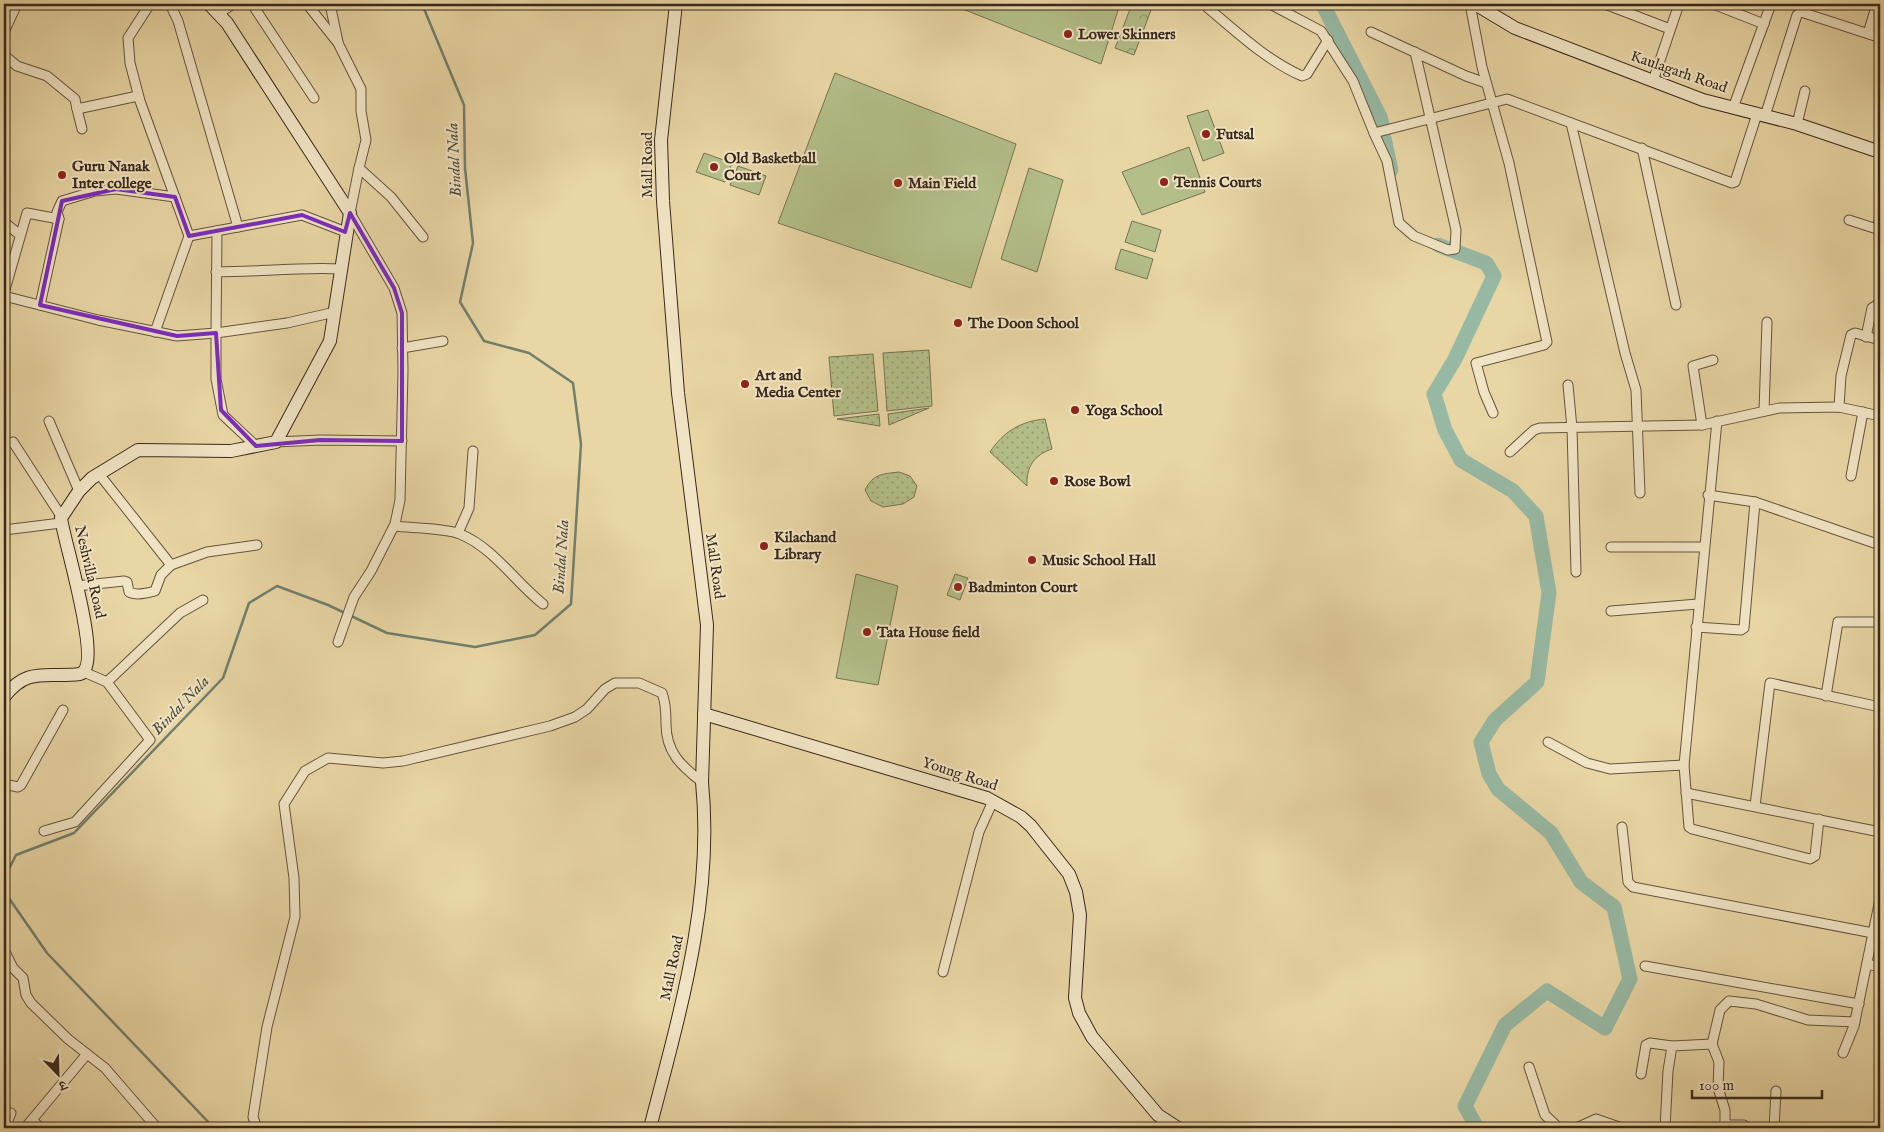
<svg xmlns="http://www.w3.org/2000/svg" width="1884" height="1132" font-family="'IM FELL English','Noto Serif Devanagari',serif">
  <defs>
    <pattern id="grass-dots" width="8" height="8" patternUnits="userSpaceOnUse" patternTransform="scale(1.25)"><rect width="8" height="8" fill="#b3be88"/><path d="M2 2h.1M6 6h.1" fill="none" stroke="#939a6e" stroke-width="1.8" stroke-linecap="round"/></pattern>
    <pattern id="park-crowns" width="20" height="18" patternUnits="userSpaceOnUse" patternTransform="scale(1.25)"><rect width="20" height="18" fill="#b3be88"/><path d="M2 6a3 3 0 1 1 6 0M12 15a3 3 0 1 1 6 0" fill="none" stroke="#939a6e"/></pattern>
  </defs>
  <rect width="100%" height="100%" fill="#e9d6a5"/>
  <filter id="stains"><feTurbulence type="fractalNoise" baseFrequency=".004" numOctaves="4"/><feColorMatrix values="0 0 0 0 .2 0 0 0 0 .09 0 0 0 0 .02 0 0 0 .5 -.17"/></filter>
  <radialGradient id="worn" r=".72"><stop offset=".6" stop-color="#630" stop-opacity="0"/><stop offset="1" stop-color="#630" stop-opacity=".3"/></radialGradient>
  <g fill="url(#grass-dots)" stroke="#767352">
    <polygon points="929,350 932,406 887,411 883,353"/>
    <polygon points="873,354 878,411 834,416 829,357"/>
    <polygon points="929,408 889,425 888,414"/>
    <polygon points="879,414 880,426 837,419"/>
    <path d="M 1045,419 L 1052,449 C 1034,455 1026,467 1027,486 L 990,452 C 1003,432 1021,421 1045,419 Z"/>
    <path d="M 899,472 L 910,476 L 917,486 L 914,497 L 903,504 L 883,507 L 871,501 L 865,490 C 873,474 882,474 899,472 Z"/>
  </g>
  <polygon fill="url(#park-crowns)" stroke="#767352" points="1132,4 1148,4 1151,10 1134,55 1115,48"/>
  <g fill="#b3be88" stroke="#767352">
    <polygon points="950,4 1120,4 1101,64"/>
    <polygon points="835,73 1016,144 971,288 778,223"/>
    <polygon points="1208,110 1224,153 1203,161 1187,116"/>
    <polygon points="1189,147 1205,192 1142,215 1122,172"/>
    <polygon points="704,153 732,163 725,182 696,172"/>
    <polygon points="738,166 766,176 759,195 730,185"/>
    <polygon points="1029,168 1063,180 1037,272 1001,259"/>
    <polygon points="1132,221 1161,230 1155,252 1125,242"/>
    <polygon points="1121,249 1153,259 1147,279 1115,269"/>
    <polygon points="856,574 898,586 878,685 836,678"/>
    <polygon points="955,574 968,578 960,600 947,595"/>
  </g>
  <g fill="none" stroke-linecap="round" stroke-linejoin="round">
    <g stroke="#717f6d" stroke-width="2.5">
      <polyline points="4,879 16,855 74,833 223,678 249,603 277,586 328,605 387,633 475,647 535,635 571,604 581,444 573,383 529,353 484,341 460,302 473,243 465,168 464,105 422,4"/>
      <polyline points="4,891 47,953 214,1128"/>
    </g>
    <g stroke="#97b9a4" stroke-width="15">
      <polyline points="1325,4 1324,7 1380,117 1382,124"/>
      <polyline points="1384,138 1391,170"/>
      <polyline points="1438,245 1486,263 1494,276 1455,359 1434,394 1445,430 1461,460 1513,491 1536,516 1549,593 1537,682 1495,720 1481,742 1489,774 1498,789 1551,833 1581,882 1614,907 1630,979 1605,1028 1547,991 1505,1025 1465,1106 1477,1128"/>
    </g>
    <defs>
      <g id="street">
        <polyline points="150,4 128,38 130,63 140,101 189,236 155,332"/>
        <polyline points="170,4 178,21 238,227"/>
        <polyline points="252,4 314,98"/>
        <polyline points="307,4 338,43 361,89 361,111 366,140 359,168"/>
        <polyline points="330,4 338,42"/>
        <path d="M 1206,4 L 1208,8 C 1238,33 1266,60 1302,76 L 1307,74 L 1328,40"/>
        <polyline points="1270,4 1321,31 1353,81 1374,133 1507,99 1732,183 1735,182 1757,114"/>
        <polyline points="1470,4 1482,67 1509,163 1547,342 1544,345 1476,363 1484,392 1493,413"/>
        <polyline points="1605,4 1670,29"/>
        <polyline points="1713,4 1764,24"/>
        <polyline points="218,14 233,4"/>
        <polyline points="4,32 17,4"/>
        <polyline points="1371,32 1466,76 1486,83"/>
        <polyline points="1868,33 1877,4"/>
        <polyline points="4,55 17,66 47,76 75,99 77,109"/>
        <polyline points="1653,81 1679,4"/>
        <polyline points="1733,108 1771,4"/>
        <polyline points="1765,116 1797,15 1801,12 1878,37"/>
        <polyline points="1571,123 1625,353 1636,390 1640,493"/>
        <polyline points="1797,124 1805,91"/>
        <polyline points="82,129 77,109 138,96"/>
        <polyline points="1374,133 1387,161 1399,223 1414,236 1448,250 1455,249 1456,230 1415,52"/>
        <polyline points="1642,148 1676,305"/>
        <polyline points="1849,220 1880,230"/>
        <polyline points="4,222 20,235"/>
        <polyline points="1877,229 1880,218"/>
        <polyline points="189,236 302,215 346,232"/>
        <path d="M 216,272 C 258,272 299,267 341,269"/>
        <polyline points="4,293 27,213 59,219 57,212 62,201 95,191 116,189 175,197"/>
        <polyline points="4,296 98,320 177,336 216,333 217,231"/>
        <polyline points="40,305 59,219"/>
        <polyline points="1866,337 1872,308 1880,303"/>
        <polyline points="402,348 443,341"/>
        <polyline points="1568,385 1572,428 1576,572"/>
        <polyline points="1839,407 1841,376 1851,335 1855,333 1880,340"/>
        <polyline points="1764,411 1767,322"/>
        <polyline points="49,421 79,491"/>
        <polyline points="1717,421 1684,765 1689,827 1692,829 1810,859 1815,856 1819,819"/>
        <polyline points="1702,425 1693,366 1713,360"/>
        <polyline points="13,442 61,516"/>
        <polyline points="276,442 320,440 402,441"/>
        <polyline points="256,446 223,415 216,379 216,333 287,323 335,312"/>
        <polyline points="1510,452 1534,430 1540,428 1702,425 1779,408 1839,407 1880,416"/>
        <polyline points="1851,476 1863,412"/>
        <polyline points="1708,495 1755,502 1880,545"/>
        <path d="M 394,526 C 411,528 446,528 460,534 C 494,548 515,582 543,604"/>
        <polyline points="4,530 61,523"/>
        <polyline points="458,533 469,508 473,451"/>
        <polyline points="1611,547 1704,547"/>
        <polyline points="171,565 207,552 257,545"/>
        <path d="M 76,586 L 124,581 L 127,582 L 129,592 C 136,596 148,593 155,591 L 161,575 L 171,565 L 99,474"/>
        <polyline points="1611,611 1698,604"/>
        <polyline points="1696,627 1741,630 1744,628 1755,502"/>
        <polyline points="338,642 354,597 371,571 395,524 400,500 403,371 402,313 394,288 350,213 359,168 391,197 423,237"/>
        <polyline points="107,682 180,613 203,600"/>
        <polyline points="1826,696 1838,622 1880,622"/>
        <polyline points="1548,742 1587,763 1610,769 1684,765"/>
        <polyline points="4,784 18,787 21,785 63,710"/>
        <polyline points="1686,793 1880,832"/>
        <polyline points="1755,806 1770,683 1880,707"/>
        <polyline points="1622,827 1628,882 1633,887 1873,933"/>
        <polyline points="44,831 75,822 150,740 107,682 84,672"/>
        <polyline points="4,950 13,968 23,978 26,995 31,1003 68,1039 105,1068 157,1128"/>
        <polyline points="1867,964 1880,967"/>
        <polyline points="1645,966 1859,1004"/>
        <polyline points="943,972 979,832 993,801"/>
        <polyline points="1712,1044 1719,1062 1718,1088 1725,1110 1725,1122 1728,1125 1744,1125 1746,1128"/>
        <polyline points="1843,1053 1854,1026 1880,899"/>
        <polyline points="1529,1067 1545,1115 1559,1128"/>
        <polyline points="1641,1074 1646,1045 1650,1043 1672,1046"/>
        <polyline points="32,1120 41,1128"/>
        <polyline points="5,1128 11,1113"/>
        <polyline points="25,1128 87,1054"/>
        <path d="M 257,1128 L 253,1117 L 267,1027 L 295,917 L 294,878 L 284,804 L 305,771 L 328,758 L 383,763 L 403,761 L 550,726 L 575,717 L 587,709 L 605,689 L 615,683 L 639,683 L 662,693 C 666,703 666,714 666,724 C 666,752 681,766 702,782"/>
        <polyline points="1576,1128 1596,1119 1622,1128"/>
        <polyline points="1665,1128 1668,1071 1672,1046 1712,1044 1720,1010 1729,1001 1756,1004 1808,1020 1855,1022"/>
        <polyline points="1774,1128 1776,1091"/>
      </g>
      <g id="secondary">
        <polyline points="1475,4 1515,28 1703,100 1797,124 1880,152"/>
        <path d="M 4,697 C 28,666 46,678 80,674 C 104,665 64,543 61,518 L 79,491 L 92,478 L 138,450 L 231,451 L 276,442 L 330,341 L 350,213 L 227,23 L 209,4"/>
        <polyline points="704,714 987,798 1021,817 1031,826 1069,874 1076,892 1080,915 1075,998 1079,1013 1092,1037 1158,1115 1178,1128"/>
        <path d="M 650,1128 C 679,1015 714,900 702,782 L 707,625 L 678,393 L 663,201 L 661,140 L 676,4"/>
      </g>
    </defs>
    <use href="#street" stroke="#64543e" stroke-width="11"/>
    <use href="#secondary" stroke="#38281b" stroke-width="14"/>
    <use href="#street" stroke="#f1e4c4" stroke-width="9"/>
    <use href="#secondary" stroke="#f1e4c4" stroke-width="12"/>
  </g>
  <path fill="none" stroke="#7b2cbf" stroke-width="4" stroke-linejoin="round" d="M 116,189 L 175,197 L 189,236 L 302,215 L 345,232 L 350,213 L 394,288 L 402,313 L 402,441 L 320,440 L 256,446 L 221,410 L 216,333 L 177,336 L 40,305 L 62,201 Z"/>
  <g fill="#8f2418" stroke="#f1e4c4" stroke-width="2">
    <circle cx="1068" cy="34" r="5"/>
    <circle cx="1206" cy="134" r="5"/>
    <circle cx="714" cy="167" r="5"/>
    <circle cx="62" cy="175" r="5"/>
    <circle cx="1164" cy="182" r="5"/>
    <circle cx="898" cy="183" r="5"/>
    <circle cx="958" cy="323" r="5"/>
    <circle cx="745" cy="384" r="5"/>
    <circle cx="1075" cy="410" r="5"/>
    <circle cx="1054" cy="481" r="5"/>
    <circle cx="764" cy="546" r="5"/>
    <circle cx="1032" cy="560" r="5"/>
    <circle cx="958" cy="587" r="5"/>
    <circle cx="867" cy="632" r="5"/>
  </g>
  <g text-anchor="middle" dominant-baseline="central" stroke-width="4" stroke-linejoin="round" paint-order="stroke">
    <g font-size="15" font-weight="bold" fill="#38281b" stroke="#f1e4c4" text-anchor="start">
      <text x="1078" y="34">Lower Skinners</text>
      <text x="1216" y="134">Futsal</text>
      <text x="724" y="158">Old Basketball<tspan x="724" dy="17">Court</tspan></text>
      <text x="72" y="166">Guru Nanak<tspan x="72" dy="17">Inter college</tspan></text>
      <text x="1174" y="182">Tennis Courts</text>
      <text x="908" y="183">Main Field</text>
      <text x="968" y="323">The Doon School</text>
      <text x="755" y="375">Art and<tspan x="755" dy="17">Media Center</tspan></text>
      <text x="1085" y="410">Yoga School</text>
      <text x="1064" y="481">Rose Bowl</text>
      <text x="774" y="537">Kilachand<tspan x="774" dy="17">Library</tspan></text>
      <text x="1042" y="560">Music School Hall</text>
      <text x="968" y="587">Badminton Court</text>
      <text x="877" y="632">Tata House field</text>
    </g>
    <g font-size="15" fill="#38281b" stroke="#f1e4c4">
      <text transform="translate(1679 72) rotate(19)">Kaulagarh Road</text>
      <text transform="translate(647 165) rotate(-90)">Mall Road</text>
      <text transform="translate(715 566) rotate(82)">Mall Road</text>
      <text transform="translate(90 572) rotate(77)">Neshvilla Road</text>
      <text transform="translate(960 774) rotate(18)">Young Road</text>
      <text transform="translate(672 968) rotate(-78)">Mall Road</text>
    </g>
    <g font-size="16" font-style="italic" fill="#504c3d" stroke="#f1e4c4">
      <text transform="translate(455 160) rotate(-93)">Bindal Nala</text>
      <text transform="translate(562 557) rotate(-86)">Bindal Nala</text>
      <text transform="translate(181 706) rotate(-46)">Bindal Nala</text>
    </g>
  </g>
  <rect width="1884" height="1132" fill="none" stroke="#e9d6a5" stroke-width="20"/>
  <rect x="5" y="5" width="1874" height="1122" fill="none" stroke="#38281b" stroke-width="2.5"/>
  <rect x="10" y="10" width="1864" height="1112" fill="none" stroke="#38281b"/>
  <g transform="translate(58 1074) rotate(157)" stroke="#f1e4c4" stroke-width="4" paint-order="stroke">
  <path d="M0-4L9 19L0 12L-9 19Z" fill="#38281b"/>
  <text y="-8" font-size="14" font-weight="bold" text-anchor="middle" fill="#38281b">उ</text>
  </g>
  <path d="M1692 1090v8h130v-8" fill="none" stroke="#38281b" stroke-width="2.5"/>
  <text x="1699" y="1090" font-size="15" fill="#38281b" stroke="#f1e4c4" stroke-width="4" paint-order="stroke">100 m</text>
  <rect width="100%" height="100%" filter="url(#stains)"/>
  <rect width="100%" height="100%" fill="url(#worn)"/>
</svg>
